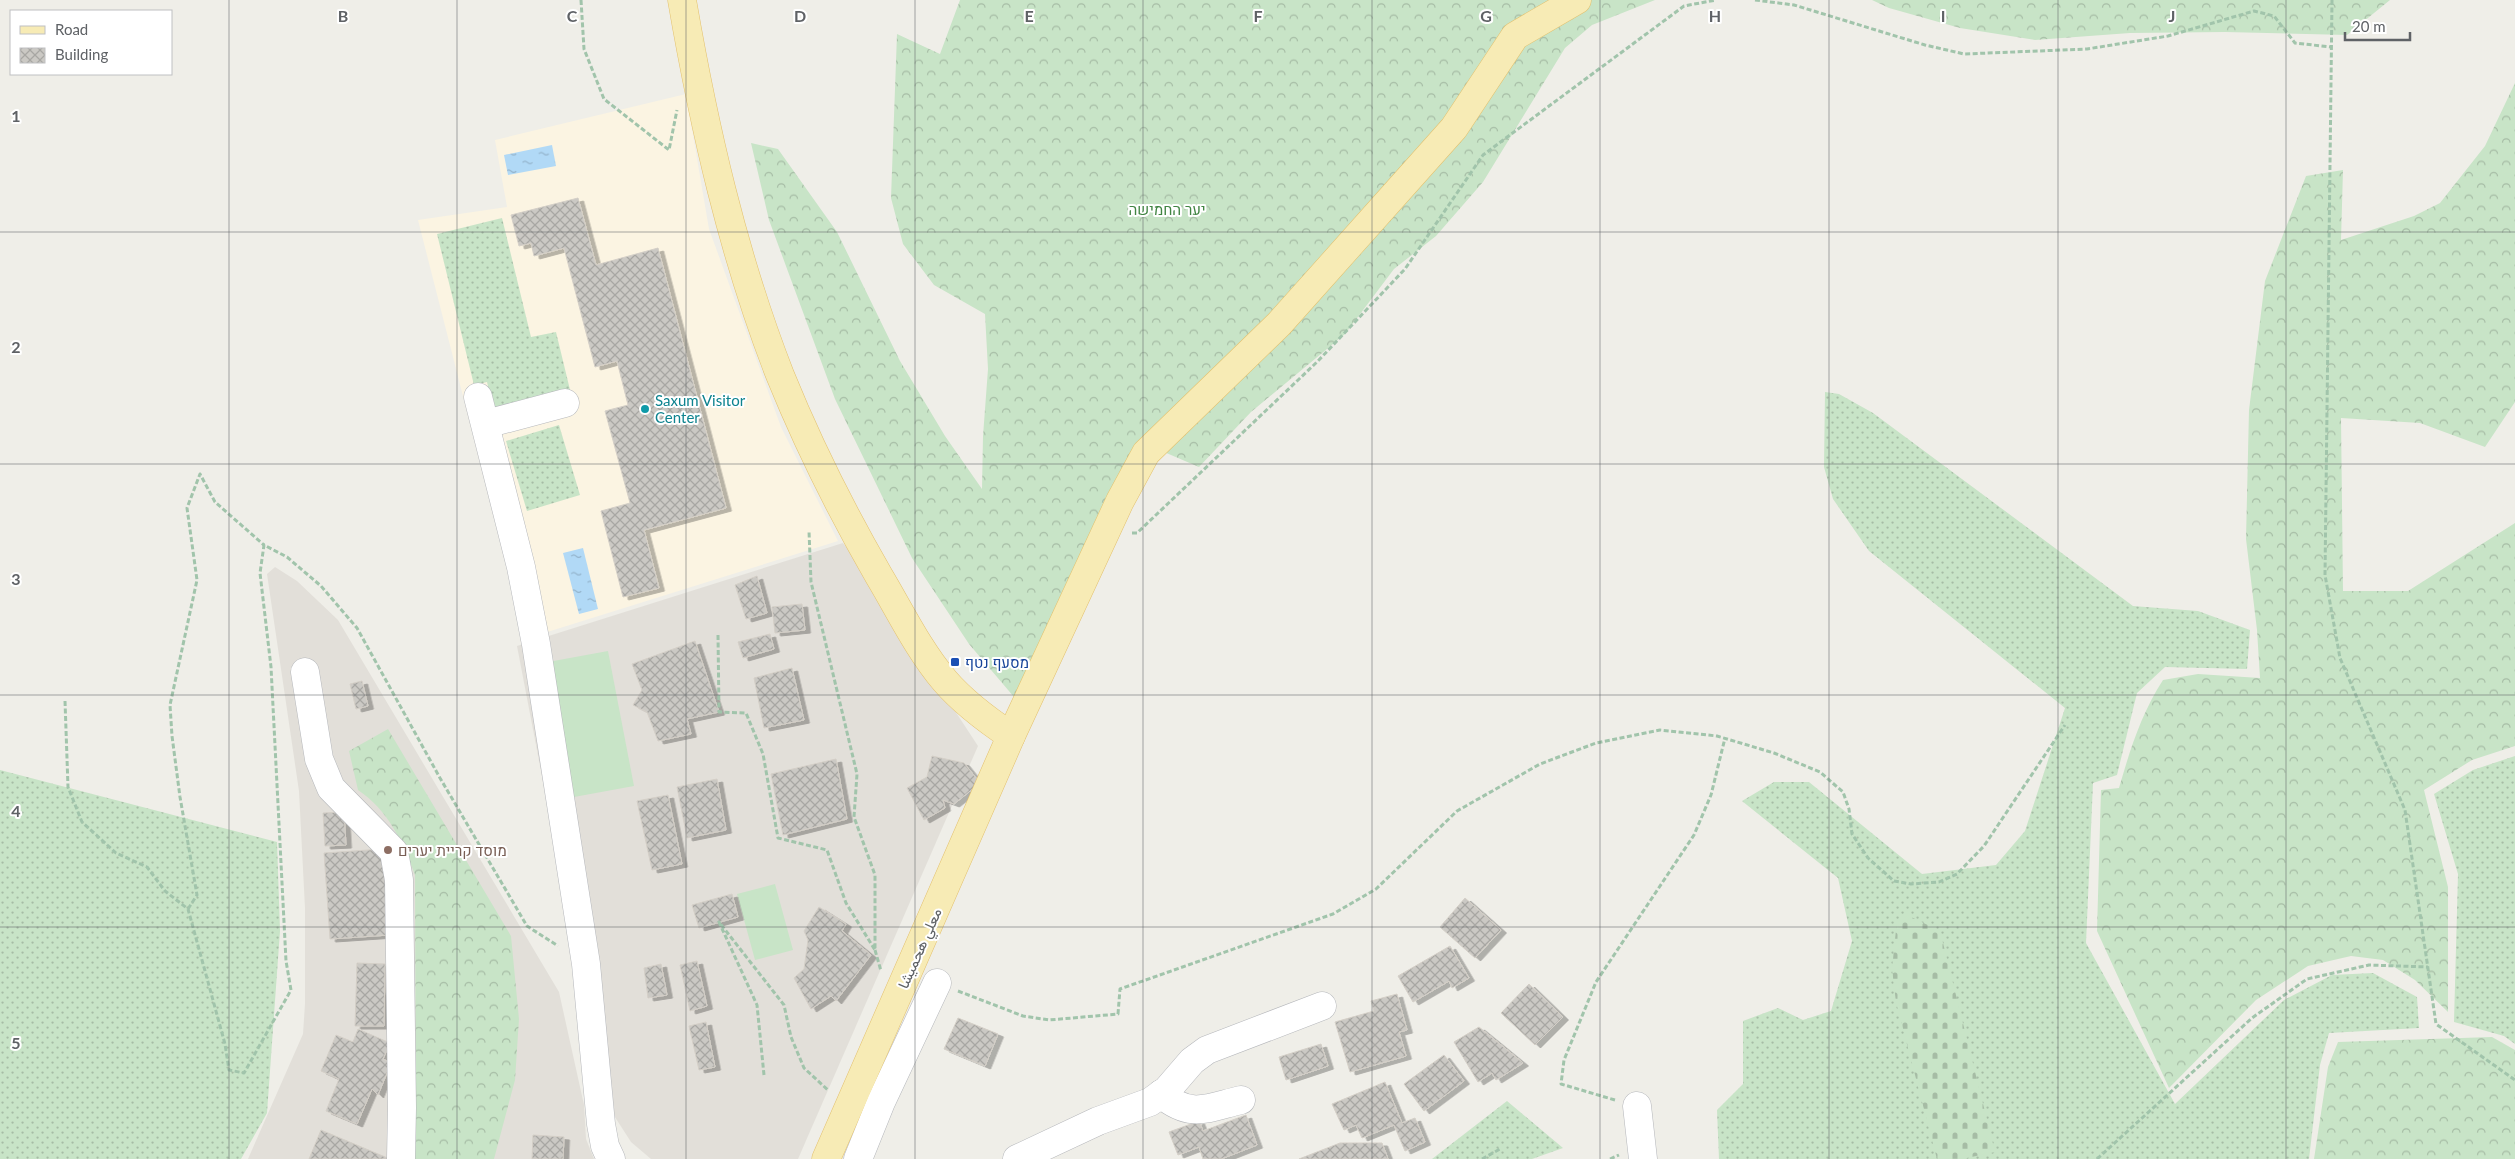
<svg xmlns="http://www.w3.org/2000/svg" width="2515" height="1159" font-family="Lato,Vazirmatn,Heebo,sans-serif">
  <defs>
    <pattern id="grass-dots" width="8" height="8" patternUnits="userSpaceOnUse" patternTransform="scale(1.25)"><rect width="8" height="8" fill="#c8e4c7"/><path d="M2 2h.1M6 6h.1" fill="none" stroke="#a6bca5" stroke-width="1.8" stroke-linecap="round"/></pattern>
    <pattern id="forest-crowns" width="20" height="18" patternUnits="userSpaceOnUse" patternTransform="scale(1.25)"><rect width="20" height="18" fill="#c8e4c7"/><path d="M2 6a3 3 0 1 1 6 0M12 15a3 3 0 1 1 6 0" fill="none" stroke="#a6bca5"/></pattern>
    <pattern id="cemetery-stones" width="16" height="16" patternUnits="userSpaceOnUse" patternTransform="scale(1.25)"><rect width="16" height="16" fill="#c8e4c7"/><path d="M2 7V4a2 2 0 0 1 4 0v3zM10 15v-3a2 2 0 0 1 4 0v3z" fill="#a6bca5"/></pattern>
    <pattern id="water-ripples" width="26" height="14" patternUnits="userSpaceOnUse" patternTransform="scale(1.25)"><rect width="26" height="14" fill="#b1d9f6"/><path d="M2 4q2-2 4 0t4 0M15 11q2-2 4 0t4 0" fill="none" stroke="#93b3cb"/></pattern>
    <pattern id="building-cross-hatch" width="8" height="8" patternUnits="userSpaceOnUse" patternTransform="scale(1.25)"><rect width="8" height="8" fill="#cbc9c4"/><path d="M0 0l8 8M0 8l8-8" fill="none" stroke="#a8a7a3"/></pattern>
    <filter id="shadow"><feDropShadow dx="5.5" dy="3" stdDeviation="0" flood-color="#0004"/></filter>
  </defs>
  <rect width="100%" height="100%" fill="#efeee8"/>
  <polygon fill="#fbf4e2" points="686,94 709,229 781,427 838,541 525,639 418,220 507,207 495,140"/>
  <g fill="#e2dfd9">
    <polygon points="843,543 856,560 978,746 798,1159 651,1159 631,1142 604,1100 517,646"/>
    <polygon points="275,567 297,581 338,620 559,992 584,1105 586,1139 594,1159 248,1159 303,1034 305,1004 305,908 299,791 267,574"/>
  </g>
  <g fill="url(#grass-dots)">
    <polygon points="502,218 531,337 556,332 571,394 494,413 487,382 474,385 437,234"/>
    <polygon points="1825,392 1839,394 1873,413 2133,606 2198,611 2250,630 2247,669 2165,667 2137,693 2117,775 2093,783 2086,943 2175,1104 2284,1000 2332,975 2373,973 2417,997 2419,1028 2329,1033 2320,1065 2309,1159 1719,1159 1717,1110 1743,1084 1743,1021 1778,1008 1803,1020 1831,1011 1852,941 1838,878 1742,801 1774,782 1809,782 1922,874 1996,865 2025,831 2065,708 1869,551 1833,499 1824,467"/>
    <polygon points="559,425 580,495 527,511 506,441"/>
    <polygon points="2515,756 2515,1044 2504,1036 2454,1022 2458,874 2434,794 2473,770"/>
    <polygon points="0,770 277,842 280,931 267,1113 241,1159 0,1159"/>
    <polygon points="1507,1101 1563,1148 1532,1159 1432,1159"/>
  </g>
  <g fill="url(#forest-crowns)">
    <polygon points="960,0 1655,0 1592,25 1565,48 1483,182 1436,236 1394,269 1345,334 1251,412 1199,467 1150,446 1014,697 969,644 912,558 835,399 769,220 751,143 778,149 837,232 900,361 945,436 982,489 983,436 988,369 985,314 934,285 903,244 891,198 897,34 940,54"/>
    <polygon points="1872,0 2390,0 2347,35 2225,32 2130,33 2035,40 1960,28 1889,8"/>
    <path d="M 2515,83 L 2515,402 L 2485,447 L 2420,423 L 2341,418 L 2343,591 L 2408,591 L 2515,523 L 2515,746 L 2472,760 L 2424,790 L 2448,887 L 2448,1012 L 2415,980 L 2383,960 L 2351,956 L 2308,966 L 2256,1000 L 2169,1088 L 2097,931 L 2101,790 L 2119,788 C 2130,750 2141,714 2163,680 L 2198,674 L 2260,678 L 2257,630 L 2246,539 L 2249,410 L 2265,281 L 2306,176 L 2343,170 L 2341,240 L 2414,216 L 2440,203 L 2485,146 Z"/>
    <path d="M 388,729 L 511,936 L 519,1019 L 515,1080 L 494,1159 L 414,1159 L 416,1126 L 415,875 C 403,842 388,810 358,790 L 349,751 Z"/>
    <polygon points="2492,1037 2515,1050 2515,1159 2314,1159 2328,1067 2338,1042"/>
  </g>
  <polygon fill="url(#cemetery-stones)" points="1907,915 1940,931 1995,1152 1962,1159 1937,1159 1896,1002 1892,969 1897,920"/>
  <g fill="#c8e4c7">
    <polygon points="608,651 634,786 574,797 548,662"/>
    <polygon points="775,884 793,950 755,960 737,894"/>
  </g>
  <g fill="url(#water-ripples)">
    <polygon points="552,145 556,166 508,175 504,155"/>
    <polygon points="583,548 598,609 579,614 563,553"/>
  </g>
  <g fill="url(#building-cross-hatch)" stroke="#d4cfc7" filter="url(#shadow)">
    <polygon points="578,198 596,265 658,248 726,508 644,530 659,588 623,597 601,511 630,503 605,411 628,405 617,361 595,367 564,248 534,256 531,243 519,246 511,215"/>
    <polygon points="757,576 767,613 746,619 735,585"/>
    <polygon points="802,604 805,630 775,633 772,607"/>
    <polygon points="770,634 774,649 743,658 738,642"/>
    <polygon points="695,641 719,712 687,719 691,734 658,741 647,712 633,705 642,690 632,664"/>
    <polygon points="792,668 804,720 764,728 754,678"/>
    <polygon points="362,681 368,706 356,709 350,684"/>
    <polygon points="932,756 964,763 980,783 954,804 943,800 945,808 924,820 907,788 927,777"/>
    <polygon points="836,759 847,819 783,835 771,774"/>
    <polygon points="717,779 726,830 687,838 677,787"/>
    <polygon points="668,795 682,864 652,870 637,801"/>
    <polygon points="344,812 346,845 325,846 323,813"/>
    <polygon points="383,849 389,935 330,939 324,853"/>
    <polygon points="732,894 738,917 699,928 692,905"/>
    <polygon points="1465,898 1501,930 1475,958 1440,927"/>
    <polygon points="819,907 846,924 842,931 871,955 836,1001 831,996 811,1009 794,978 804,969 808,940 804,931"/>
    <polygon points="1450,946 1469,978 1452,988 1449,981 1413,1002 1398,976"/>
    <polygon points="697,961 707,1006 690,1011 680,965"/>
    <polygon points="357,963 385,964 384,1026 355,1026"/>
    <polygon points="661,964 667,995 648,998 644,968"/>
    <polygon points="1529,984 1563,1017 1535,1045 1501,1013"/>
    <polygon points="1397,994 1407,1030 1399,1032 1406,1056 1350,1072 1335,1022 1374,1011 1371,1001"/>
    <polygon points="958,1018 998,1034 985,1066 944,1049"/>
    <polygon points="706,1022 715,1067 699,1070 689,1026"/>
    <polygon points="1479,1027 1523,1063 1496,1080 1492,1073 1478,1082 1454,1042"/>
    <polygon points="358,1029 390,1043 383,1059 391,1063 378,1095 372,1089 357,1124 326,1111 339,1079 321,1071 336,1035 353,1042"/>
    <polygon points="1321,1044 1328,1066 1286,1080 1279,1057"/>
    <polygon points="1444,1055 1464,1081 1424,1111 1404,1084"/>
    <polygon points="1385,1082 1402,1123 1415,1118 1425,1142 1405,1151 1394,1125 1362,1138 1356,1125 1344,1130 1332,1104"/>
    <polygon points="1246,1115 1257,1145 1221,1159 1203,1159 1199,1147 1178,1155 1169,1132 1199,1121 1203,1131"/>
    <polygon points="321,1130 390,1159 309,1159"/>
    <polygon points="533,1135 564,1137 563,1159 532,1159"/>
    <polygon points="1340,1143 1382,1143 1388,1159 1299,1159"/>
  </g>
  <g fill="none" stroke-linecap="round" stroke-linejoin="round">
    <defs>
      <g id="minor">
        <polyline points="478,397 521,567 536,644 586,964 601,1124 605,1146 611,1159"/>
        <polyline points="486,424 565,403"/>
        <polyline points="305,672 319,759 331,788 394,852 399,880 402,1108 401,1159"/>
        <path d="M 1161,1094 C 1191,1119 1207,1108 1241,1100"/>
        <polyline points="1637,1106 1643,1159"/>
        <polyline points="858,1159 881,1102 937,983"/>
        <polyline points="1017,1159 1098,1121 1150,1102 1167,1090 1192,1061 1207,1050 1322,1006"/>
      </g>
      <g id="major">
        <path d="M 682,0 C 704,127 733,255 780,375 C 808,444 842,512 879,576 C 900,611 918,649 945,681 C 964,703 987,720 1011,736"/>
        <polyline points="826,1159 1011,736 1120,501 1146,453 1279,324 1454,128 1515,36 1577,0"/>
      </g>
    </defs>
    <use href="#minor" stroke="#b5b7bb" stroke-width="29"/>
    <use href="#major" stroke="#e3c06d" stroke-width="29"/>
    <g stroke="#a1c4ab" stroke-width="3" stroke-dasharray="5 2.5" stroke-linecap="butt">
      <polyline points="581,0 584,49 604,99 669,150 677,110"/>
      <polyline points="1755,0 1794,5 1925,45 1964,54 2087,49 2168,36 2254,11 2274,16 2295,43 2331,47"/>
      <polyline points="2332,0 2325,575 2340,658 2405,810 2436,1024 2515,1080"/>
      <polyline points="1132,533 1137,533 1317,362 1405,269 1483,155 1684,6 1716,0"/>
      <polyline points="718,635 719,712 746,713 763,754 778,838 827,850 846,903 875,950 875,875 854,817 857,774 811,582 809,531"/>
      <polyline points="65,701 68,787 82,822 116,853 147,867 165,891 188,909 225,1044 229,1070 244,1073 291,990 286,961 271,667 260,573 264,545 287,557 321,586 357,628 440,778 527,926 558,946"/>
      <polyline points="188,909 197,895 180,797 172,736 170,705 197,580 187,508 200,474 215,502 264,545"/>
      <polyline points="875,950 881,971"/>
      <polyline points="958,991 1023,1016 1049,1020 1118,1014 1120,989 1333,914 1376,889 1457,811 1540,764 1596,743 1660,730 1717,736 1774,753 1820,772 1843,792 1849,809 1852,834 1868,858 1894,881 1911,884 1939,882 1957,874 1984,846 2065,725"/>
      <polyline points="764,1075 757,1005 719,922 784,1005 791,1037 804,1068 829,1091"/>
      <polyline points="1615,1100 1561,1084 1564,1060 1596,982 1694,835 1711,795 1725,738"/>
      <polyline points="1482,1159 1500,1149"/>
      <polyline points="1610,1159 1619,1155"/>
      <polyline points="2097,1159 2252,1018 2307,979 2369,965 2428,967"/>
    </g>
    <use href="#minor" stroke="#fff" stroke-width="28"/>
    <use href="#major" stroke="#f7ebb5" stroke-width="28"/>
  </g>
  <path fill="none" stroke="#5f6266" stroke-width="1" stroke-opacity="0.55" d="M 229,0 L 229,1159M 457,0 L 457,1159M 686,0 L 686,1159M 915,0 L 915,1159M 1143,0 L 1143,1159M 1372,0 L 1372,1159M 1600,0 L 1600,1159M 1829,0 L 1829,1159M 2058,0 L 2058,1159M 2286,0 L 2286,1159M 0,232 L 2515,232M 0,464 L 2515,464M 0,695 L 2515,695M 0,927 L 2515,927"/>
  <circle fill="#0f9aa8" stroke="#fff" stroke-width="2" cx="645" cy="409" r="5"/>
  <rect fill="#1a4fb4" stroke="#fff" stroke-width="2" x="950" y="657" width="10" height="10" rx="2.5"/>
  <circle fill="#8d6e63" stroke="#fff" stroke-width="2" cx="388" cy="850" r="5"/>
  <g text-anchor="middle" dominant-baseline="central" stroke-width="4" stroke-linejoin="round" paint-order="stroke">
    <g font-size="15" fill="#408442" stroke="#fff">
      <text x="1167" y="209">יער החמישה</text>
    </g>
    <g font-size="15" fill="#0d838f" stroke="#fff" text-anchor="start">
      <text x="655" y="400">Saxum Visitor<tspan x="655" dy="17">Center</tspan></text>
    </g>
    <g font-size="15" fill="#164399" stroke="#fff" text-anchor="start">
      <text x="965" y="662">מסעף נטף</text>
    </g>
    <g font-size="15" fill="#785e54" stroke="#fff" text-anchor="start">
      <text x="398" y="850">מוסד קריית יערים</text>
    </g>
    <g font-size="15" fill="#5f6266" stroke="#fff">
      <text transform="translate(919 948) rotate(-66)">معلي هحميشا</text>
    </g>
  </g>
  <g font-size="16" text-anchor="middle" font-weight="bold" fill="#5f6266" stroke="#fff" stroke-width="4" stroke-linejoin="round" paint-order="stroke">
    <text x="343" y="22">B</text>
    <text x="572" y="22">C</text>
    <text x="800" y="22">D</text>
    <text x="1029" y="22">E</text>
    <text x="1258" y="22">F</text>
    <text x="1486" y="22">G</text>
    <text x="1715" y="22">H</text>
    <text x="1943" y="22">I</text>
    <text x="2172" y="22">J</text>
    <text x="16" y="122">1</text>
    <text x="16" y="353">2</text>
    <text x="16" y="585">3</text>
    <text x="16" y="817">4</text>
    <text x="16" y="1049">5</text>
  </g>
  <rect x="10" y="10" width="162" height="65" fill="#ffffff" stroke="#bfc0c2"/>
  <rect x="20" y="26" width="25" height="8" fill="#f7ebb5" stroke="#bfc0c2"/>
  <text x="55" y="35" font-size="15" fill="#5f6266">Road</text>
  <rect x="20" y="48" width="25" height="15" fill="url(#building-cross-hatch)" stroke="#bfc0c2"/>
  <text x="55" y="60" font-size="15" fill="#5f6266">Building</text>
  <path d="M2345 32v8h65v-8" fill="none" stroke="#5f6266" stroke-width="2.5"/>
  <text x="2352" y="32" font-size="15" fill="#5f6266" stroke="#ffffff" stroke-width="4" paint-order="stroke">20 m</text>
</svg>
